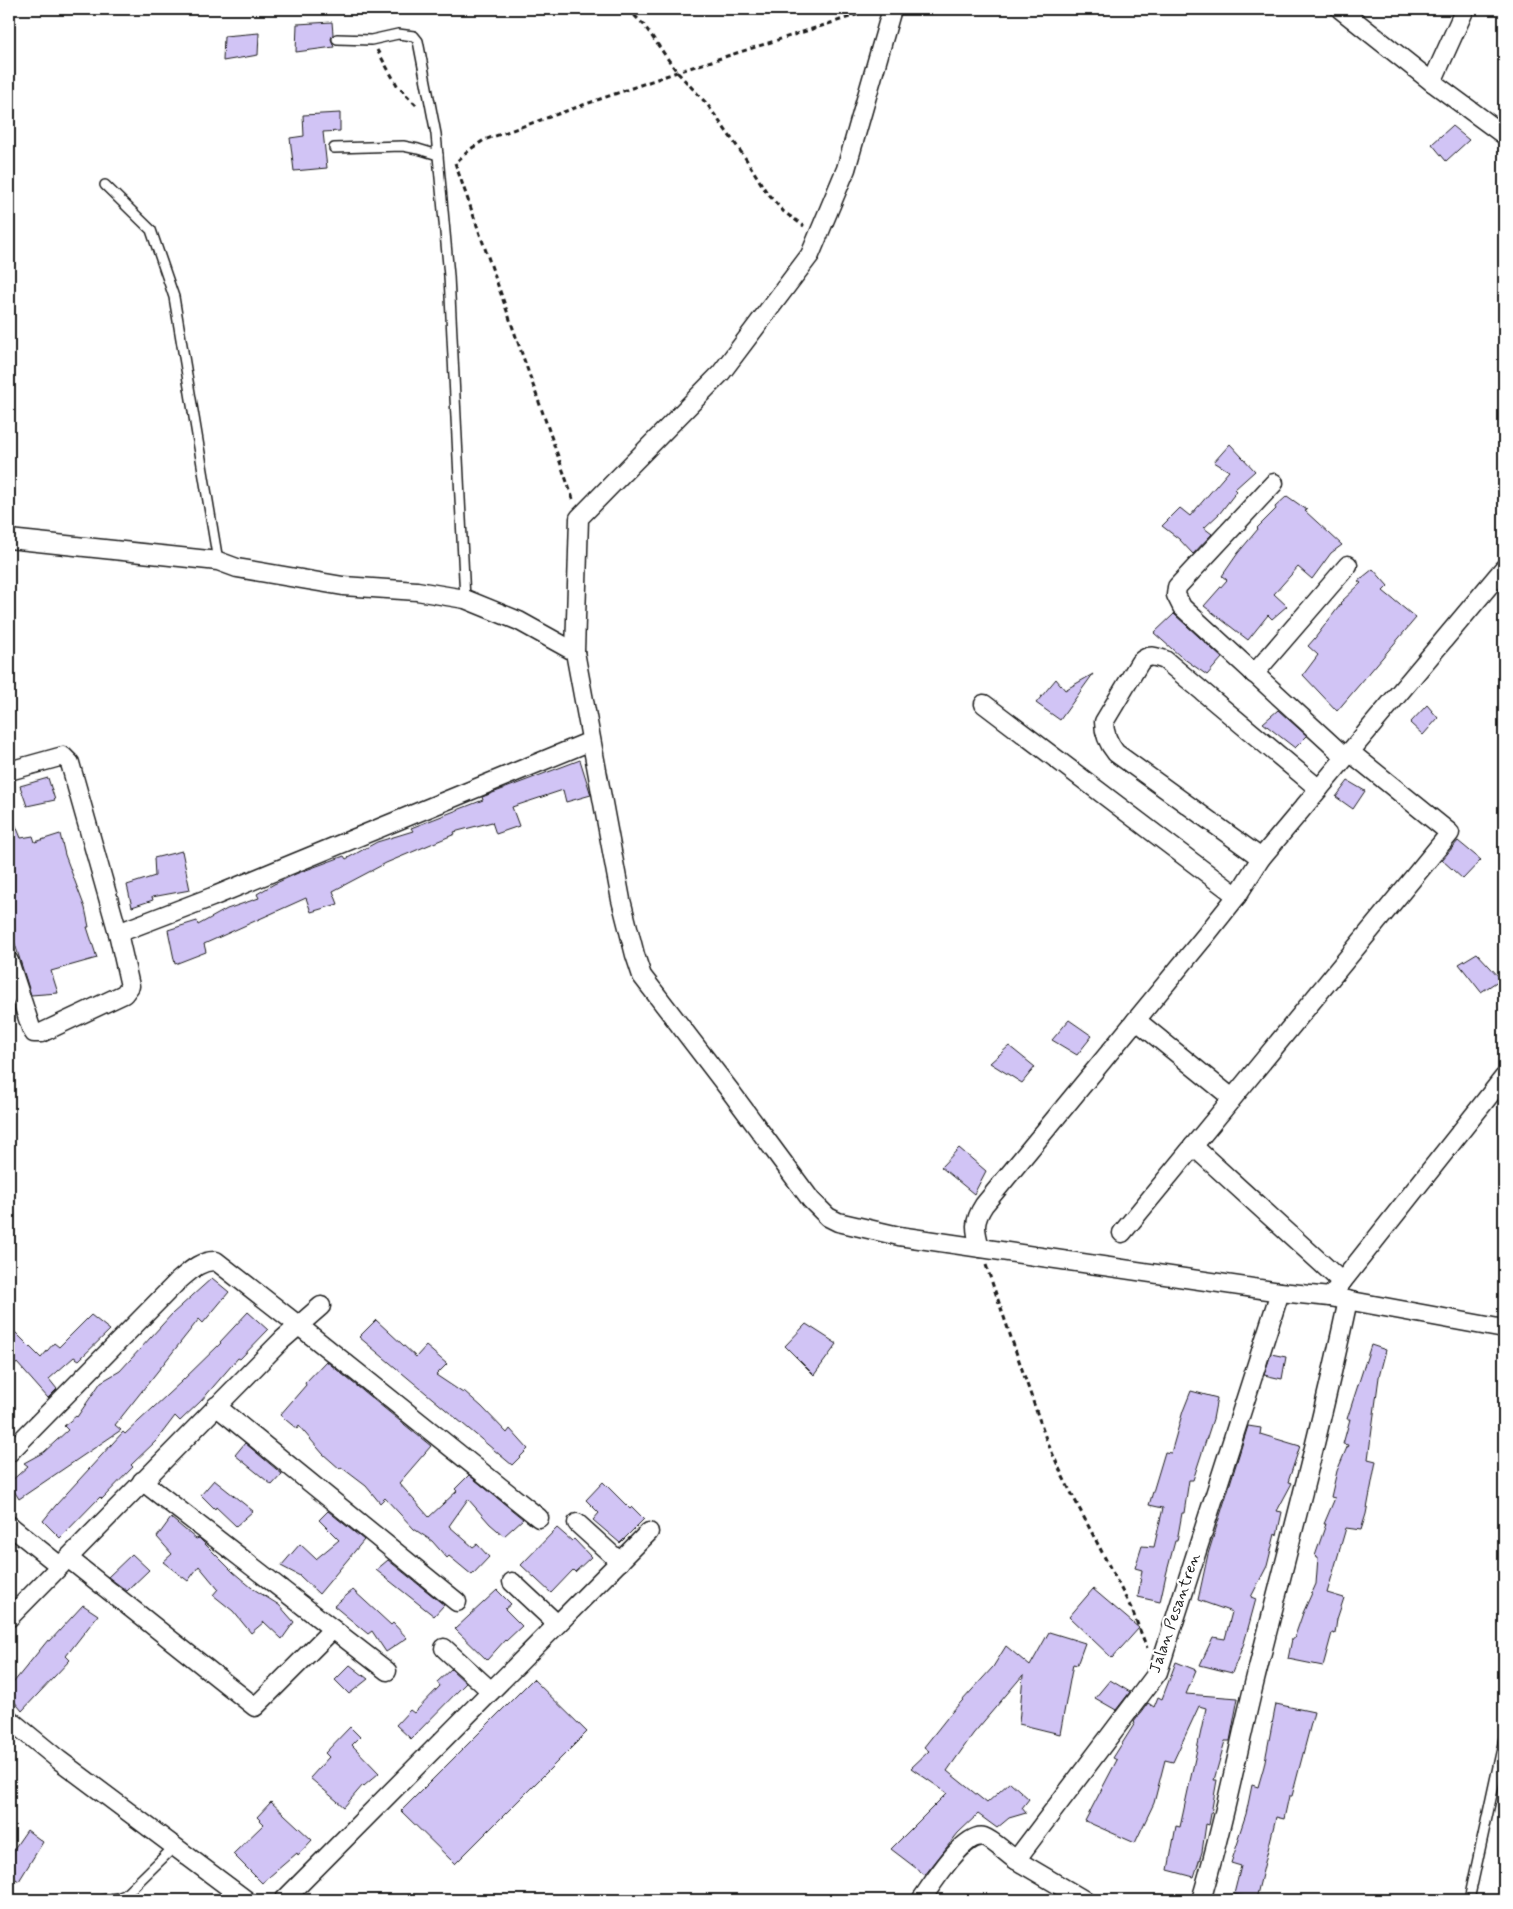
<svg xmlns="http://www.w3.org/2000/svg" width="1513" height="1909" font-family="Mynerve,sans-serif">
  <rect width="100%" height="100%" fill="#fff"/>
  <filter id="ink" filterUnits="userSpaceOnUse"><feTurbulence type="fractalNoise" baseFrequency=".02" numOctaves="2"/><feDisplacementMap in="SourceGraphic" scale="10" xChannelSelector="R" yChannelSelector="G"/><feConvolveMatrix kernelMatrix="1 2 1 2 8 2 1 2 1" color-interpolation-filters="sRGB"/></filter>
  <g filter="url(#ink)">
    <g fill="#d1c4f5" stroke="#1c1c1c">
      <polygon points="332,22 333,34 331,39 334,47 296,52 297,24"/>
      <polygon points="259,33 258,55 223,61 224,36"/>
      <polygon points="340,113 340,131 323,132 327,168 294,171 290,138 304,136 303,115"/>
      <polygon points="1452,126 1469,140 1446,161 1432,144"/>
      <polygon points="1230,444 1255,471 1235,489 1237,491 1220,513 1204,528 1212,534 1193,554 1179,539 1162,526 1180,508 1190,516 1229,471 1214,462"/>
      <polygon points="1287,496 1307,510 1305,511 1342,545 1331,553 1312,579 1298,567 1274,594 1287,606 1272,619 1268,615 1248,640 1204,606 1227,580 1222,576 1238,553 1258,529 1257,528 1276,509 1275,507"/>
      <polygon points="1373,569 1388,586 1383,591 1416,618 1337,711 1303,675 1318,655 1308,646 1315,638 1341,604 1340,603 1361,583 1358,581"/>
      <polygon points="1174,614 1222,658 1207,675 1180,656 1154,633"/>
      <polygon points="1093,674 1060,720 1036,703 1056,679 1065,690"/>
      <polygon points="1427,705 1438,718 1423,735 1410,723"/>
      <polygon points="1278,710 1307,736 1295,748 1263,723"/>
      <polygon points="580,760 591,795 566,802 563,790 512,807 519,826 496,834 492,822 454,832 455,834 386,863 333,891 338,904 311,912 306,898 204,944 206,952 175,964 168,930 197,921 198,925 227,909 259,898 257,894 274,884 298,873 344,856 346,859 377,842 413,831 411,828 483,800 482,797"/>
      <polygon points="48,778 55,800 27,806 20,786"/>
      <polygon points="1348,781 1365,791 1353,809 1336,797"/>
      <polygon points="9,809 21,838 33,836 35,842 60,834 65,855 85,908 89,927 87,927 97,958 51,971 58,993 31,995 9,925"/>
      <polygon points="1458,841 1481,860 1463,879 1442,860"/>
      <polygon points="182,851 190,890 152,897 153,900 132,907 127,885 155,876 154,858"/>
      <polygon points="1477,953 1501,979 1481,992 1459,964"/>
      <polygon points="1069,1020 1092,1036 1077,1055 1052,1040"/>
      <polygon points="1009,1046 1035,1067 1022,1083 990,1063"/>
      <polygon points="959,1148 986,1171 974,1194 941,1167"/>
      <polygon points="212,1278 229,1292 203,1323 199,1319 115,1425 121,1430 19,1499 9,1483 28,1466 24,1463 44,1452 68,1430 64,1426 76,1416 77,1417 101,1382 120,1371 172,1314"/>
      <polygon points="248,1312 268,1330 240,1359 238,1358 201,1401 180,1421 175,1416 156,1441 131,1465 133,1467 102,1499 100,1497 60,1538 43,1521 56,1505 123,1432 125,1434 181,1382 221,1343 220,1342"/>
      <polygon points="91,1315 110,1330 79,1360 74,1357 49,1379 57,1389 48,1398 17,1363 9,1372 9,1326 41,1358 54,1343 59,1347"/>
      <polygon points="376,1320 416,1357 426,1346 447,1364 436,1375 463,1393 464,1391 482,1407 507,1433 510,1429 528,1449 512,1465 359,1337"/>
      <polygon points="806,1324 837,1344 814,1375 785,1346"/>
      <polygon points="1371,1345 1386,1350 1379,1377 1368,1459 1376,1461 1366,1514 1361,1530 1346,1528 1327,1593 1344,1598 1337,1619 1335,1634 1332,1633 1323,1666 1288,1659 1292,1639 1294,1639 1303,1613 1316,1584 1318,1557 1315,1556 1326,1524 1324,1524 1335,1498 1331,1497 1337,1471 1348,1445 1343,1444 1350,1419 1347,1419"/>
      <polygon points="1271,1354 1286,1357 1282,1379 1264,1375"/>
      <polygon points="326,1361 431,1446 399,1483 429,1517 457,1491 455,1489 469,1475 523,1519 504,1536 490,1524 468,1499 449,1526 473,1547 477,1544 489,1557 472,1575 449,1556 447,1558 432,1541 414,1529 385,1498 380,1503 366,1486 341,1467 340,1469 323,1454 299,1426 297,1429 280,1415 306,1385 305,1383"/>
      <polygon points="1191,1391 1217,1398 1213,1419 1193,1480 1189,1480 1184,1513 1182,1513 1177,1541 1175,1541 1166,1575 1160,1602 1138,1597 1142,1570 1135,1568 1142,1546 1154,1547 1163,1508 1149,1505 1165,1452 1171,1453 1183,1411"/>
      <polygon points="1248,1426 1261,1428 1260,1434 1300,1446 1288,1482 1292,1483 1277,1511 1282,1512 1277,1535 1275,1534 1267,1566 1251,1597 1256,1599 1244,1643 1232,1673 1200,1665 1213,1637 1225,1639 1232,1612 1198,1600 1208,1554"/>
      <polygon points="245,1443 282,1474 272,1485 235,1455"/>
      <polygon points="214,1480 253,1511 236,1526 216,1507 215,1509 201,1495"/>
      <polygon points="603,1482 630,1509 632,1507 644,1519 620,1543 593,1520 599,1513 586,1500"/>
      <polygon points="328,1511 364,1540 319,1594 300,1576 281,1566 300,1544 316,1559 339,1540 319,1520"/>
      <polygon points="171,1518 196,1539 199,1538 233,1572 252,1588 279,1605 294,1622 282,1639 264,1622 251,1633 233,1611 213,1595 218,1589 199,1566 188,1581 163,1562 172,1554 157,1537"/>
      <polygon points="557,1528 572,1541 574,1539 591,1557 575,1572 573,1570 551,1593 521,1565"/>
      <polygon points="132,1554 149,1570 127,1591 108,1577"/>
      <polygon points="388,1560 444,1605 434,1616 376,1570"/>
      <polygon points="1093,1589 1139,1628 1112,1658 1069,1617"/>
      <polygon points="353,1590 391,1625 393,1623 407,1638 386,1652 372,1631 368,1634 334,1606"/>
      <polygon points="497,1590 511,1604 505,1609 522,1626 506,1641 505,1640 487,1660 455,1629"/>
      <polygon points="83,1605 98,1615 66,1656 70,1660 22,1711 9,1695 9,1688 48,1640 50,1641"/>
      <polygon points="1049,1632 1085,1643 1077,1665 1073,1664 1060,1734 1019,1724 1023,1675 973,1734 947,1771 987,1803 1010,1782 1029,1799 1022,1808 1026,1813 1009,1818 997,1828 978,1814 958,1833 925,1875 891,1849 947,1793 911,1768 929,1751 924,1747 951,1713 993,1667 1006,1646 1030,1666"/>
      <polygon points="1176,1662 1196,1670 1186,1694 1238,1698 1230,1741 1225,1741 1214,1780 1217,1780 1209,1825 1206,1824 1202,1852 1194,1877 1168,1870 1176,1826 1180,1827 1206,1708 1199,1706 1173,1762 1165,1760 1154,1803 1135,1843 1085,1821 1117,1760 1113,1758 1135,1723 1134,1722 1148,1703 1154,1707 1158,1697 1162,1699"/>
      <polygon points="350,1665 368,1679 349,1694 335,1680"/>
      <polygon points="451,1669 466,1683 411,1739 396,1725 410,1710 414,1713 440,1686 437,1682"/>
      <polygon points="533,1679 587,1732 455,1864 401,1811"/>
      <polygon points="1110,1680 1130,1692 1116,1710 1095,1698"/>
      <polygon points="1276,1704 1314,1712 1292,1796 1289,1796 1284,1819 1276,1817 1256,1899 1234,1894 1241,1866 1231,1863 1239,1839 1238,1838 1246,1814 1252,1785 1258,1787 1264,1766"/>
      <polygon points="350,1727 360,1737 352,1745 379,1773 364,1786 363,1785 344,1807 310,1778 329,1757 325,1753"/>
      <polygon points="271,1802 312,1840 298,1855 297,1853 262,1883 233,1854 264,1824 257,1817"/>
      <polygon points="27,1830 43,1842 19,1881 9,1875 9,1856"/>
    </g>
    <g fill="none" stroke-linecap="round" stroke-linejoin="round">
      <defs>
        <g id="service">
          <polyline points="337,39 371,40 398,34 414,36 418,41 436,134 449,276 465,599"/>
          <polyline points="334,148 403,146 418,149 438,155"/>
          <polyline points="105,185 151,230 174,297 218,561"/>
          <polyline points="103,1900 117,1898 125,1895 175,1846"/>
          <polyline points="1469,1900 1504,1739"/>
        </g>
        <g id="minor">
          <polyline points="1340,9 1432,82 1504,135"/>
          <polyline points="1432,82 1465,9"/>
          <polyline points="1274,483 1177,587 1176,595 1182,607 1345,757"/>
          <polyline points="9,539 218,561 237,568 343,586 417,591 465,599 519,621 575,652 621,900 635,955 642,976 731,1092 811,1200 828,1217 838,1222 899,1236 1280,1292 1330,1297 1504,1329"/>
          <polyline points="575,652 579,518 721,373 810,255 846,169 892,9"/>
          <polyline points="1254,674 1348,565"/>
          <polyline points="984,704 1237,896"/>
          <polyline points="9,771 63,756 70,763 118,933 212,897 591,741"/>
          <path d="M 1261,858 L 1116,753 C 1108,743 1104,734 1104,722 L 1140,662 C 1149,654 1154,656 1165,660 L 1319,789"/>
          <polyline points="9,961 31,1028 34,1033 41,1033 124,994 130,986 118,933"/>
          <polyline points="1136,1020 1232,1098"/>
          <polyline points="1193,1146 1342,1282"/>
          <polyline points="1122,1233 1450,833 1350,752"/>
          <path d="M 980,1248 C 975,1229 973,1222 984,1205 L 1206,935 L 1237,896 L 1261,858 L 1504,568"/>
          <polyline points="1330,1297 1504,1077"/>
          <polyline points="216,1406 457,1602"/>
          <path d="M 9,1453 L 177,1282 C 189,1272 200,1260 216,1261 L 298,1325 L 539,1518"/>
          <polyline points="142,1481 387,1671"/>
          <polyline points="577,1523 620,1562"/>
          <polyline points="9,1525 60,1566"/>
          <polyline points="68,1558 255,1707 333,1629"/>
          <polyline points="512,1582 557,1624"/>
          <polyline points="9,1618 282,1340 321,1306"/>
          <polyline points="444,1648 491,1691"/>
          <polyline points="9,1719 59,1760 246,1900"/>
          <polyline points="1016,1860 1084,1900"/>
          <polyline points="284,1900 649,1532"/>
          <path d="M 921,1900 C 931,1886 965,1831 984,1837 C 993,1840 1007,1854 1016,1860 L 1158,1672 L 1280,1292"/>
          <path d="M 1201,1900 C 1223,1828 1237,1753 1255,1680 C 1287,1553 1321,1428 1348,1300"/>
        </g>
      </defs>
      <use href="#service" stroke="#1c1c1c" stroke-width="12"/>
      <use href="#minor" stroke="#1c1c1c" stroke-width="21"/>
      <g stroke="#1c1c1c" stroke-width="3" stroke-dasharray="5 4" stroke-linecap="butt">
        <polyline points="628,9 644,25 677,72 707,104 746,159 767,193 784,212 804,226"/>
        <polyline points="377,50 397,85 417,106"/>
        <polyline points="573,499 455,163 472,148 484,140 677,72 875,9"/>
        <polyline points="986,1265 1046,1439 1063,1477 1132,1610 1147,1648"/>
      </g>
      <use href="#service" stroke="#fff" stroke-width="9"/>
      <use href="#minor" stroke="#fff" stroke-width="18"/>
    </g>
  </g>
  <g text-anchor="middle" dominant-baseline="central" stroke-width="4.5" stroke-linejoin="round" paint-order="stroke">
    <g font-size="16" fill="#1c1c1c" stroke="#fff">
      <text transform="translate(1175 1613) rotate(-71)">Jalan Pesantren</text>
    </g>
  </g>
  <rect width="1513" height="1909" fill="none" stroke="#fff" stroke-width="30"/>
  <rect x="15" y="15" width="1483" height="1879" fill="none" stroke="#1c1c1c" stroke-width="2" filter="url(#ink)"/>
</svg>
